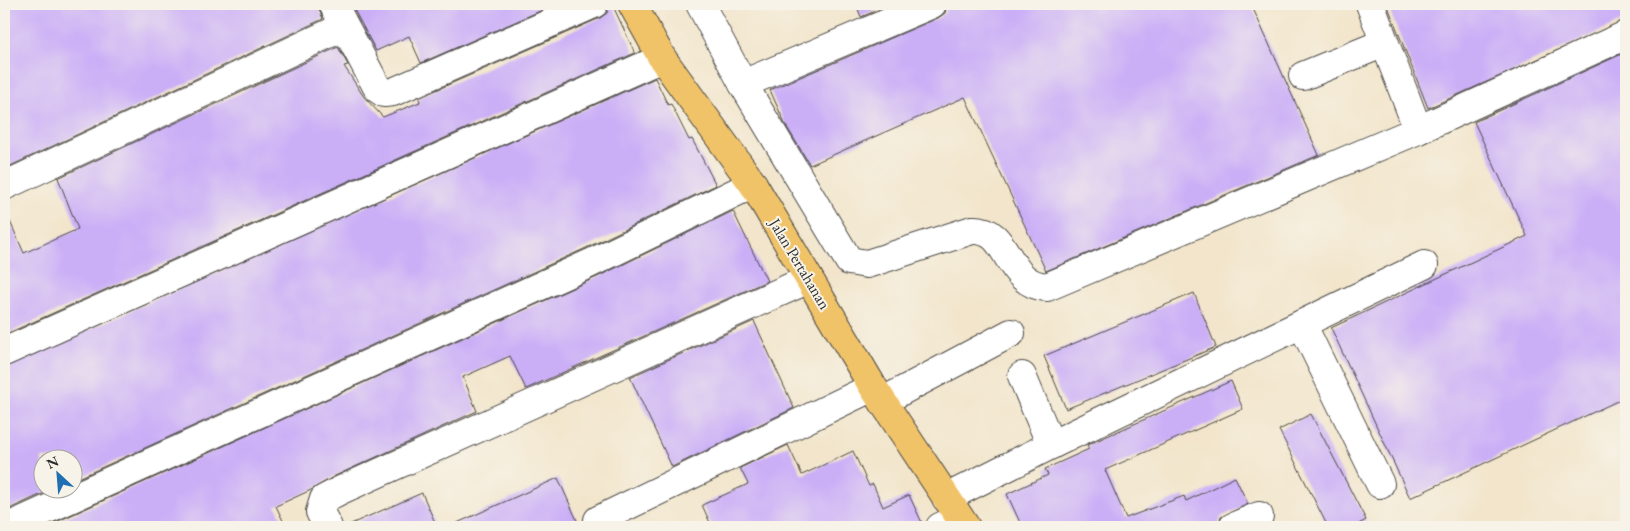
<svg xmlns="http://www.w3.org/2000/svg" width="1630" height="531" font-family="'EB Garamond',serif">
  <rect width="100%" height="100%" fill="#f7f3e8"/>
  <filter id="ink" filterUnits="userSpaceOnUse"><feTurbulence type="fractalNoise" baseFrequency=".02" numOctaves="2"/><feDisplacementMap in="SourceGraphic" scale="10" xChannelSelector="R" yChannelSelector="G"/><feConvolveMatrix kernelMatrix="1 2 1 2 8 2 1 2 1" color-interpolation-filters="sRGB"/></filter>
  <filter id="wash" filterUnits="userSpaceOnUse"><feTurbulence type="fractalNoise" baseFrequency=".0096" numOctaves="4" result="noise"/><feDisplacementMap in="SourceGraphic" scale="20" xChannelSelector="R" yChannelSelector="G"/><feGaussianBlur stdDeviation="1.12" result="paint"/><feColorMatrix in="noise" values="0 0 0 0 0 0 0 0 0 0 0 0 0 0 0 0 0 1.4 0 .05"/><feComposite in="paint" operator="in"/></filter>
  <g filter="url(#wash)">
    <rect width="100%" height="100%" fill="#f2e5cb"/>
    <g id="blocks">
      <g fill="#caaff7">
        <polygon points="4,4 317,4 323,19 4,169"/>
        <polygon points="351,4 556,4 421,63 409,36 376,51"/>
        <polygon points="609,4 612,4 635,53 4,335 4,208 24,253 78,229 58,178 338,47 348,65 344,66 364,97 383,117 420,102 419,98 434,91 600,18 607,13"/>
        <polygon points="856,4 892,4 861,17"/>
        <polygon points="947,4 1251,4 1319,155 1046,271 965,97 810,165 785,124 770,90 938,18 945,13"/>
        <polygon points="1387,4 1626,4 1626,20 1428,108"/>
        <polygon points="1626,52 1626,397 1410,498 1331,328 1527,236 1474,122"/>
        <polygon points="655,78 668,105 671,104 689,140 692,139 716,185 584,249 72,481 72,458 42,458 42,488 55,488 5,511 4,367"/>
        <polygon points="733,211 767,281 526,389 510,356 463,377 477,411 335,476 311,490 276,506 286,527 45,527 597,277"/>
        <polygon points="1194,293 1216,347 1066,409 1044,356"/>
        <polygon points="754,321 794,408 672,467 630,377"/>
        <polygon points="1231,381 1243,409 1105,470 1126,518 1184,496 1186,501 1235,477 1248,504 1221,517 1218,527 1022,527 1007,494 1048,475 1045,469 1089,449 1087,445"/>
        <polygon points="1311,414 1366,520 1353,527 1328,527 1279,430"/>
        <polygon points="788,445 802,475 853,451 869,486 873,484 883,507 909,495 924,527 712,527 702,505 748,484 740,468"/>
        <polygon points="558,478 580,527 448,527"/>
        <polygon points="422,493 437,527 344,527"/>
      </g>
    </g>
  </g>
  <g filter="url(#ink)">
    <use href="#blocks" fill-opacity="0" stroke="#494743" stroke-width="1"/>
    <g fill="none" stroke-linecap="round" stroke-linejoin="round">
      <defs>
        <g id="minor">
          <polyline points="333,4 378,89 384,93 393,92 594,4"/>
          <path d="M 700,4 L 743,84 L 849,261 L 867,264 L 972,230 C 1011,227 1004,285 1047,287 L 1418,130 L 1626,35"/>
          <polyline points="1370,4 1418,130"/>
          <polyline points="1303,76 1384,43"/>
          <polyline points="743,84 932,4"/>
          <polyline points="4,186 343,27"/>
          <polyline points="1302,324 1380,484"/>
          <polyline points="4,352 662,58"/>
          <polyline points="1022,376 1051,445"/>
          <polyline points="883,401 1011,333"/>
          <polyline points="946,498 1051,445 1424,265"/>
          <polyline points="598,520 873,387"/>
          <polyline points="8,527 591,263 753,184"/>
          <polyline points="328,527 320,512 324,499 341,490 809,279"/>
          <polyline points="940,527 959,518"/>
          <polyline points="1233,527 1259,516"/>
        </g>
        <polyline id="major" points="632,4 662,58 753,184 873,387 966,527"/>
      </defs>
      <use href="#minor" stroke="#494743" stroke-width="30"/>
      <use href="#major" stroke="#494743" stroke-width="30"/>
      <use href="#minor" stroke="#fff" stroke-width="28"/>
      <use href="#major" stroke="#f1c369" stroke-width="28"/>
    </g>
  </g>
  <g text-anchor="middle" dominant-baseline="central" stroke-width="4" stroke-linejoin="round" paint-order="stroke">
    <g font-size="16" fill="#2b2b2b" stroke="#f7f3e8">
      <text transform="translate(800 264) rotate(59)">Jalan Pertahanan</text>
    </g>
  </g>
  <rect width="1630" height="531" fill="none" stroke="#f7f3e8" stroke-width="20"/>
  <g transform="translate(58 474) rotate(334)"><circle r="24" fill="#f7f3e8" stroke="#a5a39c"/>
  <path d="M0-4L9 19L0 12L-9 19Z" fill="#1f6fb2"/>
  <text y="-8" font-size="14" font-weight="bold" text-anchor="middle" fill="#2b2b2b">N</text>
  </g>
</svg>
